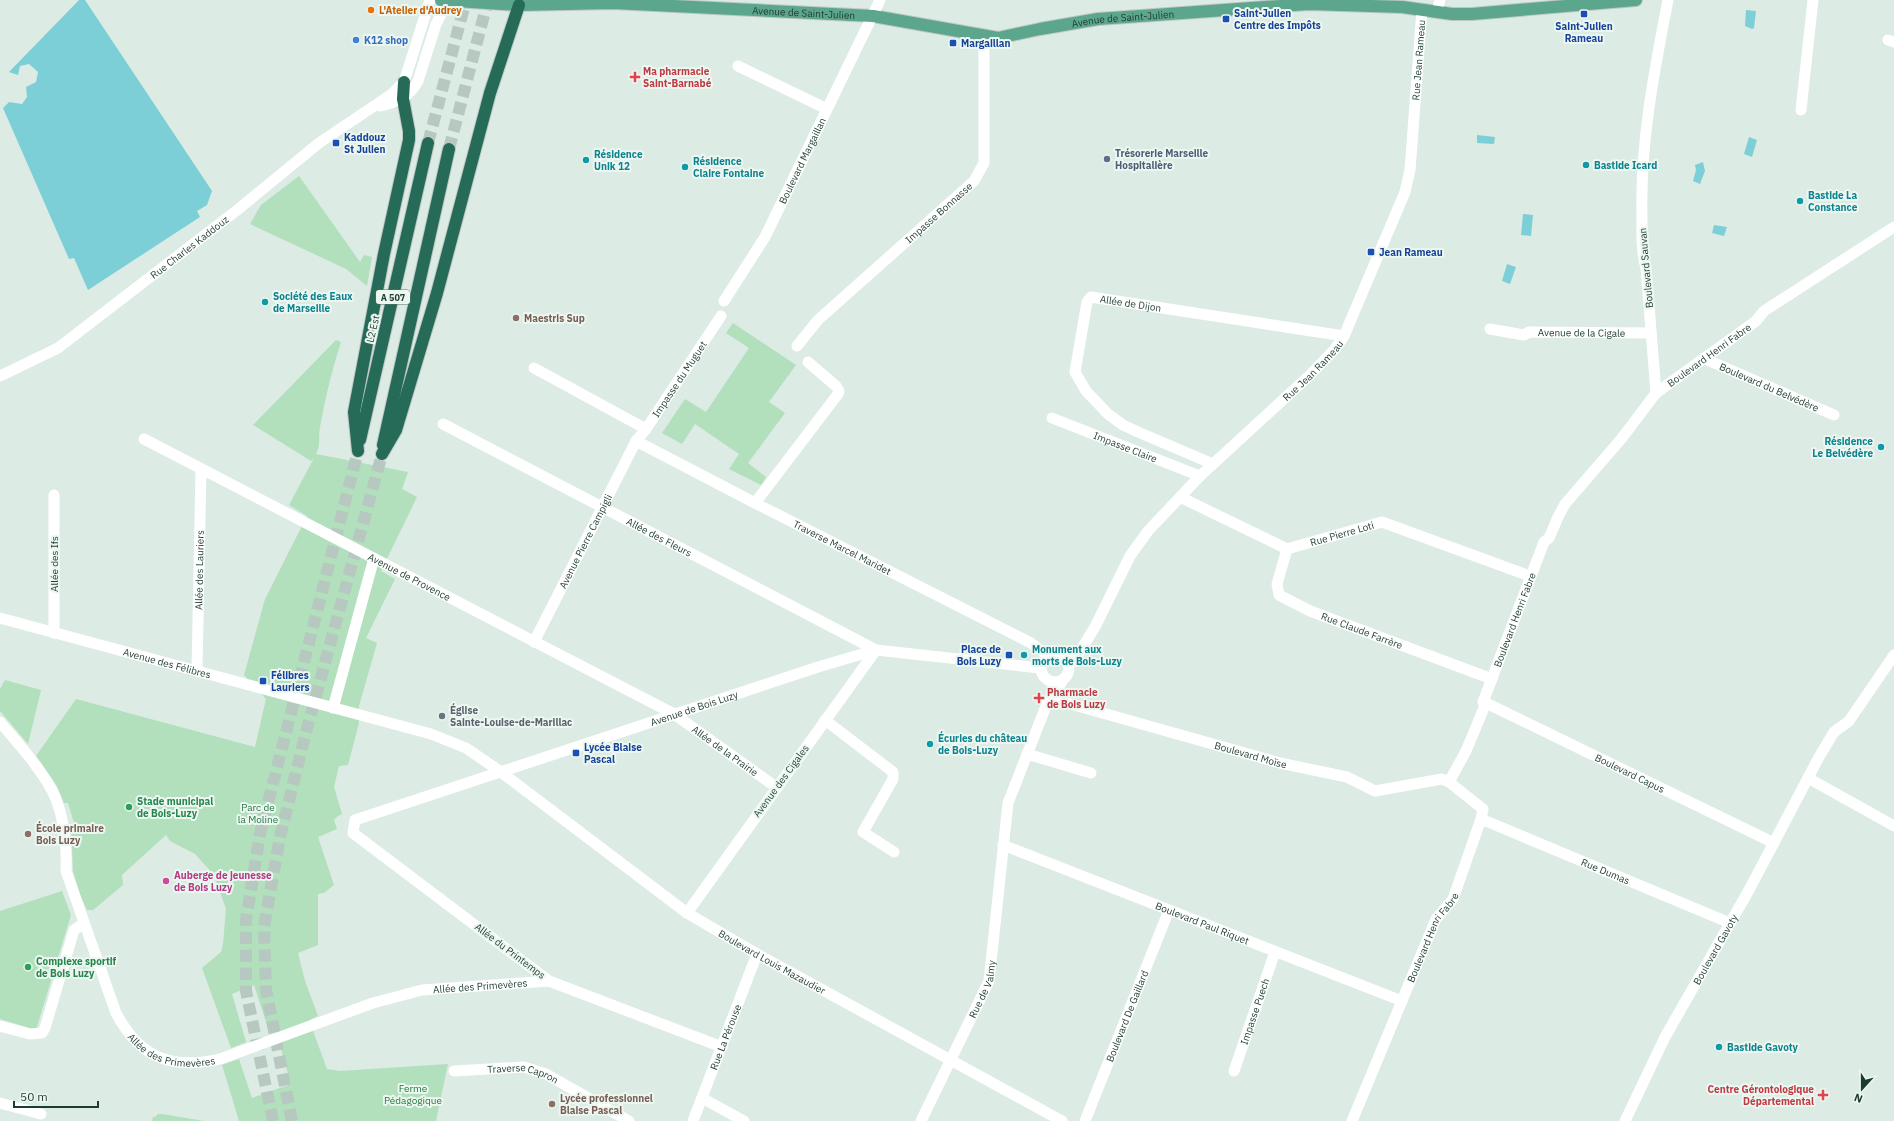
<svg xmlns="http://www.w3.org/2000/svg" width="1894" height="1121" font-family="'IBM Plex Sans',sans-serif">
  <rect width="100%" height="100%" fill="#dcebe4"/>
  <g fill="#b2dfbc">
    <polygon points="299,176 360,262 364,255 372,257 367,286 346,269 250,224 261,205"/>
    <polygon points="733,323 796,365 769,402 785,413 748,463 766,477 761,485 729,469 739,454 695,424 682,444 662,433 685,399 706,412 749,348 726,333"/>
    <path d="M 336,340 L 341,342 C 332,370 325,398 320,427 C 318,436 321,446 316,454 L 408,472 L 402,489 L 417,497 L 381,571 L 395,579 L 366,638 L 377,643 L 359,706 L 359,723 L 348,765 L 339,766 L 334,787 L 342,814 L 338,816 L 334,820 L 337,829 L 318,837 L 334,885 L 324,893 L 318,894 L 318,945 L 298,953 L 305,981 L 318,1016 L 309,1020 L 327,1069 L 340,1071 L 448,1064 L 436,1121 L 239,1121 L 222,1065 L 239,1059 L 252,1098 L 291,1084 L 276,1032 L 270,1034 L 254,985 L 232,994 L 246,1042 L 231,1048 L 202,968 L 221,952 L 223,944 L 226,909 L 214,875 L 195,854 L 170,841 L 166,835 L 122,875 L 123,885 L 93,910 L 87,910 L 80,894 L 73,871 L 71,824 L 74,823 L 68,803 L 64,803 L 57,786 L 36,756 L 76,699 L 255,747 L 266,699 L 244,675 L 265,599 L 307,516 L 289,505 L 314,458 L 311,461 L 253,425 Z"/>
    <polygon points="5,680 41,690 28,744 0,711 0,689"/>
    <polygon points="62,891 71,915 36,1030 0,1019 0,911"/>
    <polygon points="158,1114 162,1114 204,1121 152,1121 153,1117 155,1117"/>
  </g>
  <g fill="#7dcfd7">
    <polygon points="79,0 85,0 212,191 207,205 197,211 200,217 88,290 74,258 69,259 3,108 9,102 22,104 27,97 26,87 36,82 38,72 29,64 20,66 18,75 9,72"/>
    <polygon points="1746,10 1756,11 1754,28 1752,29 1745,26"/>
    <polygon points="1477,135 1495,137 1494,144 1477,143"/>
    <polygon points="1749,137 1757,140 1752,157 1744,154"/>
    <polygon points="1703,162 1705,171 1700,184 1693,181 1696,170 1695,165"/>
    <polygon points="1523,214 1533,215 1531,236 1521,235"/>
    <polygon points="1714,225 1727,227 1724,236 1712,233"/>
    <polygon points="1507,264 1516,267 1510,284 1502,281"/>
  </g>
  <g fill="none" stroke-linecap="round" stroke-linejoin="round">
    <g stroke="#b6c8c0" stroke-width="12" stroke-dasharray="12 6" stroke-linecap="butt">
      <polyline points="428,143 466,0"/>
      <polyline points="449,149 488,0"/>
      <polyline points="273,1121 246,991 246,920 260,834 358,451"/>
      <polyline points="292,1121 266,990 264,926 280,837 305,736 382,454"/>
    </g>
    <defs>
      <g id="major">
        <path id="s30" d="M 441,0 L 519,5 L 613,3 L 873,16 L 998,38 L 1040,29 L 1098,19 L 1309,4 L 1402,7 L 1452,14 L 1472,14 L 1636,0"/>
      </g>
      <g id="highway">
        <polyline points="360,440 428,143"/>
        <polyline points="383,445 449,149"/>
        <polyline points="358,451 354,412 384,254 409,140 409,131 403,99 404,82"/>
        <polyline points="382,454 396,430 437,293 490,93 519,5"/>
      </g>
    </defs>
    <use href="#major" stroke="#c0c8c5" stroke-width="14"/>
    <use href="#highway" stroke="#c0c8c5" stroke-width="14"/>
    <g stroke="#fff" stroke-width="11">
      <polyline points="1437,12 1440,0"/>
      <polyline points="1888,40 1894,42"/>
      <polyline points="738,66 827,109"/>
      <path d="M 380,106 C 398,102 409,97 418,81 L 436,24 L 444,9 L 454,1"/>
      <polyline points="1801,110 1813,0"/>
      <path id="s1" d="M 724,301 L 765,237 L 880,0"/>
      <path id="s2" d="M 1490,329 L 1524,335 L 1529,332 L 1651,333"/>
      <path id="s3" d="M 797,346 L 818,320 L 974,181 L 984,163 L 984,37"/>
      <path id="s4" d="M 1705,359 L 1834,415"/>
      <polyline points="534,368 646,429"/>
      <path id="s5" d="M 0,376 L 58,348 L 236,211 L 319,143 L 392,94 L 404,82 L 430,0"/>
      <path d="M 1656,393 L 1646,268 C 1641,251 1642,234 1642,217 C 1640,143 1654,72 1668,0"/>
      <path id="s6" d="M 1052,418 L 1200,476"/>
      <path id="s7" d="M 443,424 L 876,650 L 687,913"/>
      <path id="s8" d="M 144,439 L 674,714 L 776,787"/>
      <path id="s9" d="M 636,441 L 755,503 L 1031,643 L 1048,656"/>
      <path id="s10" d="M 1213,464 L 1138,432 L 1123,425 L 1108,414 L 1086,391 L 1075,372 L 1087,302 L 1091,297 L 1344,336"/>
      <polyline points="54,495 54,633"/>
      <path id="s11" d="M 1180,497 L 1287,549 L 1382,522 L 1530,576"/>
      <polyline points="755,503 838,394 839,391 836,386 808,362"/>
      <path id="s12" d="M 1287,549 L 1277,584 L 1279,595 L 1310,611 L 1492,679"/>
      <path id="s13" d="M 0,618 L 431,734 L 466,748 L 501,772 L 687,913 L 757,954 L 1062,1121"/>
      <path id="s14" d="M 534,642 L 636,441 L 646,429 L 721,316"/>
      <circle cx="1055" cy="668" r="14"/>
      <path id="s15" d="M 1068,665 L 1078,655 L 1096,625 L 1130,556 L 1148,531 L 1200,476 L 1310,375 L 1335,349 L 1344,336 L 1405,192 L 1410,170 L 1422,10"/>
      <path id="s16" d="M 197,671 L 201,469"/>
      <path id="s17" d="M 1054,696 L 1060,701 L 1280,763 L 1347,777 L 1375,791 L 1442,779 L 1449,782"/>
      <path id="s18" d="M 1486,703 L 1774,843"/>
      <polyline points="333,708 374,558"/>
      <polyline points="825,720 893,772 893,779 863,832 894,852"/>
      <path id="s19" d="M 0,722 C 17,742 46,774 56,799 C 65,822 67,846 66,871 L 116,1013 C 140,1058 171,1070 220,1059 L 373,1003 L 422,990 L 549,981"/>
      <polyline points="1027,754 1091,773"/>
      <polyline points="1808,778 1894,826"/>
      <path id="s20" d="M 1481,819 L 1730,923"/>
      <path id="s21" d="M 1003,845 L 1402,1001"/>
      <polyline points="0,1026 30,1034 42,1033 45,1028 74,930 83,924"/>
      <path id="s22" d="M 722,1047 L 549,981 L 353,833 L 355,820 L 818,667 L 876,650 L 1040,668"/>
      <path id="s23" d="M 454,1071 L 524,1067 L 546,1074 L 629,1121"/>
      <path id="s24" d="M 1234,1071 L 1275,952"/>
      <polyline points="702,1098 744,1121"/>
      <polyline points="0,1103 41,1114"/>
      <path id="s25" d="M 693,1121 L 757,954"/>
      <path id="s26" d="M 921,1121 L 989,981 L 1008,803 L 1048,701 L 1054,696 L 1062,681"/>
      <path id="s27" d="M 1085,1121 L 1169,910"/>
      <path id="s28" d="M 1352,1121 L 1436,919 L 1453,899 L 1481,819 L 1483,809 L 1449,782 L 1466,751 L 1486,703 L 1483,702 L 1544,542 L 1549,538 L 1558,517 L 1565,504 L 1622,438 L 1656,393 L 1756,321 L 1764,311 L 1894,227"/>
      <path id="s29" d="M 1625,1121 L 1665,1037 L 1749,890 L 1819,757 L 1834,732 L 1849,721 L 1894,655"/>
    </g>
    <use href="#major" stroke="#5ca68e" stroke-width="12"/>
    <use href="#highway" stroke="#256b58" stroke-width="12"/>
  </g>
  <circle fill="#e8710a" stroke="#edf7f1" stroke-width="1.5" cx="371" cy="10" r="4"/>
  <g fill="#1a4fb4" stroke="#edf7f1" stroke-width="1.5">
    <rect x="1580" y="10" width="8" height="8" rx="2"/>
    <rect x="1222" y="15" width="8" height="8" rx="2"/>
    <rect x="949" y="39" width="8" height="8" rx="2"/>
    <rect x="332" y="139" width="8" height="8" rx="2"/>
    <rect x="1367" y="248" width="8" height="8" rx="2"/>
    <rect x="1005" y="651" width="8" height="8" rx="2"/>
    <rect x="259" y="677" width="8" height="8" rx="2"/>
    <rect x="572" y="749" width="8" height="8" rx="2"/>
  </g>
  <circle fill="#3f7fe0" stroke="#edf7f1" stroke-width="1.5" cx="356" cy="40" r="4"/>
  <g fill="#e0444e" stroke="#edf7f1" stroke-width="1.5">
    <path d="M633 71h4v4h4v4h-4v4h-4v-4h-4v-4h4z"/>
    <path d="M1037 692h4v4h4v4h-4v4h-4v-4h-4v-4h4z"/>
    <path d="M1821 1089h4v4h4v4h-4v4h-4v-4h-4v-4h4z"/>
  </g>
  <circle fill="#5c6f8a" stroke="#edf7f1" stroke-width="1.5" cx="1107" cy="159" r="4"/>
  <g fill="#0f9aa8" stroke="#edf7f1" stroke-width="1.5">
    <circle cx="586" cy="160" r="4"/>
    <circle cx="1586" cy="165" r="4"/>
    <circle cx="685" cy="167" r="4"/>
    <circle cx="1800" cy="201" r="4"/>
    <circle cx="265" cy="302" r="4"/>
    <circle cx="1881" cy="447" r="4"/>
    <circle cx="1024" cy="655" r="4"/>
    <circle cx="930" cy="744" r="4"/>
    <circle cx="1719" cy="1047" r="4"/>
  </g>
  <g fill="#8d6e63" stroke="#edf7f1" stroke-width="1.5">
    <circle cx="516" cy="318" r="4"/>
    <circle cx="28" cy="834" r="4"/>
    <circle cx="552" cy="1104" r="4"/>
  </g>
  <circle fill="#6b7280" stroke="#edf7f1" stroke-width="1.5" cx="442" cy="716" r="4"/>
  <g fill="#2e9e5b" stroke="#edf7f1" stroke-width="1.5">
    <circle cx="129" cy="807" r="4"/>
    <circle cx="28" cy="967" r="4"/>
  </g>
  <circle fill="#d1479c" stroke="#edf7f1" stroke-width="1.5" cx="166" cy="881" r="4"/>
  <g text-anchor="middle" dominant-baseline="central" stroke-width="4" stroke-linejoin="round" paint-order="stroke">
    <rect fill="#edf7f1" stroke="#5b746b" stroke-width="1" x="376" y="290" width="34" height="14" rx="3"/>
    <g font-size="9" font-weight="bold" fill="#1d3c31">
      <text x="393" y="297">A 507</text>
    </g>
    <g font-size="10" font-weight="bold" fill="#c56008" stroke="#edf7f1" text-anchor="start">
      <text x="379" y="10">L'Atelier d'Audrey</text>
    </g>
    <g font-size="10" fill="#1d3c31" stroke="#edf7f1">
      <text stroke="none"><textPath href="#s30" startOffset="363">Avenue de Saint-Julien</textPath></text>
      <text stroke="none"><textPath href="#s30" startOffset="686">Avenue de Saint-Julien</textPath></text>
      <text stroke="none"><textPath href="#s15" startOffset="723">Rue Jean Rameau</textPath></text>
      <text stroke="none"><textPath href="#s1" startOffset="161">Boulevard Margaillan</textPath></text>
      <text stroke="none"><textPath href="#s3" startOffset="195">Impasse Bonnasse</textPath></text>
      <text stroke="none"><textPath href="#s5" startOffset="230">Rue Charles Kaddouz</textPath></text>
      <text transform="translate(1646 268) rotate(-95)">Boulevard Sauvan</text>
      <text stroke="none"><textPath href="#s10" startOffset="288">Allée de Dijon</textPath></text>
      <text transform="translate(373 329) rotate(-77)">L2 Est</text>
      <text stroke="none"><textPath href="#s2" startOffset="93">Avenue de la Cigale</textPath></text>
      <text stroke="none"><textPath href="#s28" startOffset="898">Boulevard Henri Fabre</textPath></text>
      <text stroke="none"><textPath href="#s15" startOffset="387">Rue Jean Rameau</textPath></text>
      <text stroke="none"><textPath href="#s14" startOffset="301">Impasse du Muguet</textPath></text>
      <text stroke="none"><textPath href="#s4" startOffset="70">Boulevard du Belvédère</textPath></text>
      <text stroke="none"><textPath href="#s6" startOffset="79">Impasse Claire</textPath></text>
      <text stroke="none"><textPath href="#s11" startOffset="176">Rue Pierre Loti</textPath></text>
      <text stroke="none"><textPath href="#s7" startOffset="244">Allée des Fleurs</textPath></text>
      <text stroke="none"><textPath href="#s14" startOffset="113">Avenue Pierre Campigli</textPath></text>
      <text stroke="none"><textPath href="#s9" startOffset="232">Traverse Marcel Maridet</textPath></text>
      <text transform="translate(54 564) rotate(-90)">Allée des Ifs</text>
      <text stroke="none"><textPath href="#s16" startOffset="101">Allée des Lauriers</textPath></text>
      <text stroke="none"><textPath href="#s8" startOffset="299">Avenue de Provence</textPath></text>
      <text stroke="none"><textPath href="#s28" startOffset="562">Boulevard Henri Fabre</textPath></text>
      <text stroke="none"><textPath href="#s12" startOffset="138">Rue Claude Farrère</textPath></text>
      <text stroke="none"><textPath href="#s13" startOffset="173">Avenue des Félibres</textPath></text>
      <text stroke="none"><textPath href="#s22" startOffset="801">Avenue de Bois Luzy</textPath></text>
      <text stroke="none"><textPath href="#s8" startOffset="660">Allée de la Prairie</textPath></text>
      <text stroke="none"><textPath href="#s17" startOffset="206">Boulevard Moïse</textPath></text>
      <text stroke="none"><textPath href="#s18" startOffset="160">Boulevard Capus</textPath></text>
      <text transform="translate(781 781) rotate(-54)">Avenue des Cigales</text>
      <text stroke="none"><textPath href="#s20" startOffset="135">Rue Dumas</textPath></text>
      <text stroke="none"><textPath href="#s21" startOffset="214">Boulevard Paul Riquet</textPath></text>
      <text stroke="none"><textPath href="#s28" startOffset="201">Boulevard Henri Fabre</textPath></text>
      <text stroke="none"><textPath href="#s29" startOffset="194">Boulevard Gavoty</textPath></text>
      <text transform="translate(510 951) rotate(37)">Allée du Printemps</text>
      <text stroke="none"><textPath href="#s13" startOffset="858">Boulevard Louis Mazaudier</textPath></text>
      <text stroke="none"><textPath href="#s19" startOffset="716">Allée des Primevères</textPath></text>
      <text stroke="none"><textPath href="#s26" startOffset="146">Rue de Valmy</textPath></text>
      <text stroke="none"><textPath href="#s24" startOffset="63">Impasse Puech</textPath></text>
      <text stroke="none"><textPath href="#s27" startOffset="113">Boulevard De Gaillard</textPath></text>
      <text stroke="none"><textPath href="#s25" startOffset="90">Rue La Pérouse</textPath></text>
      <text stroke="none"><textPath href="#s19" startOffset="392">Allée des Primevères</textPath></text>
      <text stroke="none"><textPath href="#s23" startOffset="70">Traverse Capron</textPath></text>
    </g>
    <g font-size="10" font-weight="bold" fill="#164399" stroke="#edf7f1" text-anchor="start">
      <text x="1234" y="13">Saint-Julien<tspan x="1234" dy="12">Centre des Impôts</tspan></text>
      <text x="1584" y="26" text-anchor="middle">Saint-Julien<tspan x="1584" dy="12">Rameau</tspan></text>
      <text x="961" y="43">Margaillan</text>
      <text x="344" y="137">Kaddouz<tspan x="344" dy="12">St Julien</tspan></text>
      <text x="1379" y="252">Jean Rameau</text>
      <text x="1001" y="649" text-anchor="end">Place de<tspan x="1001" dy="12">Bois Luzy</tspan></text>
      <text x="271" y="675">Félibres<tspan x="271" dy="12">Lauriers</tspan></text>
      <text x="584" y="747">Lycée Blaise<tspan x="584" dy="12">Pascal</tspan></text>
    </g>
    <g font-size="10" font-weight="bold" fill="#366cbe" stroke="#edf7f1" text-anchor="start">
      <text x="364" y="40">K12 shop</text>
    </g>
    <g font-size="10" font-weight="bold" fill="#be3a42" stroke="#edf7f1" text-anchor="start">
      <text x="643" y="71">Ma pharmacie<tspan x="643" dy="12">Saint-Barnabé</tspan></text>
      <text x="1047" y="692">Pharmacie<tspan x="1047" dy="12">de Bois Luzy</tspan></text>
      <text x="1814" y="1089" text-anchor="end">Centre Gérontologique<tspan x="1814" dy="12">Départemental</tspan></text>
    </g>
    <g font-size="10" font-weight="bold" fill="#4e5e75" stroke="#edf7f1" text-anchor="start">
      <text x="1115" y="153">Trésorerie Marseille<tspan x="1115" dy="12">Hospitalière</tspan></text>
    </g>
    <g font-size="10" font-weight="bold" fill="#0d838f" stroke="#edf7f1" text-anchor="start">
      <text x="594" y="154">Résidence<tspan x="594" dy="12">Unik 12</tspan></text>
      <text x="693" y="161">Résidence<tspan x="693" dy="12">Claire Fontaine</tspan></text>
      <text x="1594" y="165">Bastide Icard</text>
      <text x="1808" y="195">Bastide La<tspan x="1808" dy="12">Constance</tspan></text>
      <text x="273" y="296">Société des Eaux<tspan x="273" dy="12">de Marseille</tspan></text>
      <text x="1873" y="441" text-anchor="end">Résidence<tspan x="1873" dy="12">Le Belvédère</tspan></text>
      <text x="1032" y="649">Monument aux<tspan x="1032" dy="12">morts de Bois-Luzy</tspan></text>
      <text x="938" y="738">Écuries du château<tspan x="938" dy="12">de Bois-Luzy</tspan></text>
      <text x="1727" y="1047">Bastide Gavoty</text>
    </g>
    <g font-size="10" font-weight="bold" fill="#785e54" stroke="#edf7f1" text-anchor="start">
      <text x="524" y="318">Maestris Sup</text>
      <text x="36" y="828">École primaire<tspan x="36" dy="12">Bois Luzy</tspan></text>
      <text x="560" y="1098">Lycée professionnel<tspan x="560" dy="12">Blaise Pascal</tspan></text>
    </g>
    <g font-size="10" font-weight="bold" fill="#5b616d" stroke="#edf7f1" text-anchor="start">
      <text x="450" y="710">Église<tspan x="450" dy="12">Sainte-Louise-de-Marillac</tspan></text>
    </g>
    <g font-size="10" font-weight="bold" fill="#27864d" stroke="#edf7f1" text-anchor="start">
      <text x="137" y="801">Stade municipal<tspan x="137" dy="12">de Bois-Luzy</tspan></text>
      <text x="36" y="961">Complexe sportif<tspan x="36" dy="12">de Bois Luzy</tspan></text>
    </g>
    <g font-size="10" fill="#23773e" stroke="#edf7f1">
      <text x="258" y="807">Parc de<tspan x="258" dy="12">la Moline</tspan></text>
      <text x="413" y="1088">Ferme<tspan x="413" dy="12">Pédagogique</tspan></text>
    </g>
    <g font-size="10" font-weight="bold" fill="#b23c85" stroke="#edf7f1" text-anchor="start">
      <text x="174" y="875">Auberge de jeunesse<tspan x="174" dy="12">de Bois Luzy</tspan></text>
    </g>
  </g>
  <g transform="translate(1862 1089) rotate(201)" stroke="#edf7f1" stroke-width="3" paint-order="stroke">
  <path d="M0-3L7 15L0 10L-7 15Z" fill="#1d3c31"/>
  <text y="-6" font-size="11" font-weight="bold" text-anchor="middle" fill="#1d3c31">N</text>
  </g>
  <path d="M14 1101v6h84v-6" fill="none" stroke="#1d3c31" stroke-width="2"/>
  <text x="20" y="1101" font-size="12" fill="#1d3c31" stroke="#edf7f1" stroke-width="3" paint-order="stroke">50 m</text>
</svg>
